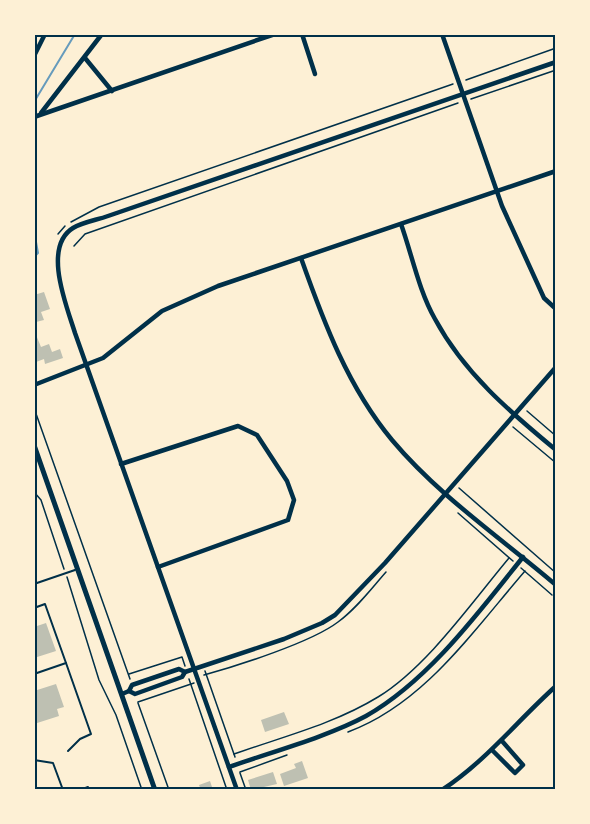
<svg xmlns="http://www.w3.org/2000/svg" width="590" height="824" font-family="'Playfair Display',serif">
  <rect width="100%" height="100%" fill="#fdf0d5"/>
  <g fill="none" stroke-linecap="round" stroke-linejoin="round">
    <g stroke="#669bbc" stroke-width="2">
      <polyline points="34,102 75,34"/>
      <polyline points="34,231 38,253 34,257"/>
    </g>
  </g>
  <g fill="#bec0b2">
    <polygon points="44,292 50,309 41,312 44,320 36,322 34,295"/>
    <polygon points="34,330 41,347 49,344 52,352 60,349 63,358 45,364 44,359 36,362"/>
    <polygon points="46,623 56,651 34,658 34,627"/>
    <polygon points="56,684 64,707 57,709 59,716 34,724 34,691"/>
    <polygon points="284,712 289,724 265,732 261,720"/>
    <polygon points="302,761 308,778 284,786 280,774 296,768 294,764"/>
    <polygon points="273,772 277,784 251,790 248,780"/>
    <polygon points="210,781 213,790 201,790 199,785"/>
  </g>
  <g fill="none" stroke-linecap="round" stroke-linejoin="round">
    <g stroke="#003049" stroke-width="1.5">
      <polyline points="466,80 556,48"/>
      <polyline points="471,99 556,70"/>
      <polyline points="71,222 99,207 453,84"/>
      <polyline points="58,234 65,226"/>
      <polyline points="74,246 85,234 458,103"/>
      <polyline points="34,408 130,679"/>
      <polyline points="527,411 556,436"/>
      <polyline points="513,427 556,463"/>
      <polyline points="459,488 556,573"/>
      <polyline points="34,492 41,500 64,569"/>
      <polyline points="458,513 513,561"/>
      <polyline points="521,568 552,595"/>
      <polyline points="67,577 99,680 116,715 142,790"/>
      <polyline points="205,671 235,757"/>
      <polyline points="129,674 182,657 185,666"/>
      <path d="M 204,675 C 237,666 312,642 338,622 C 357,608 371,589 386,572"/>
      <polyline points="189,679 227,790"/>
      <polyline points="138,702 194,683"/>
      <polyline points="138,703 169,790"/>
      <path d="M 348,732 C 424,704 473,631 525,571"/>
      <path d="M 234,754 C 282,737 334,724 378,697 C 427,667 472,602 509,558"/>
      <polyline points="240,772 287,755"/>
      <polyline points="240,773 246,790"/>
    </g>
    <g stroke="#003049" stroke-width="2">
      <polyline points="34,584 75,570"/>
      <polyline points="34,608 45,604 66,663 34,674"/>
      <polyline points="66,663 91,734 80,739 68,751"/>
      <polyline points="34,760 53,763 63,790"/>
      <polyline points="80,790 88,787"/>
    </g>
    <g stroke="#003049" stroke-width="4.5">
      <polyline points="302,34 315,74"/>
      <polyline points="442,34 502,206 544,298 556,309"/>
      <polyline points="34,56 45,34"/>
      <polyline points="85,58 112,91"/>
      <polyline points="41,113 102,34"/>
      <polyline points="34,117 275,34"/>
      <path d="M 401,224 C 412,255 419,291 435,319 C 464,373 510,412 556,450"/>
      <path d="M 301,258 C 324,323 348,387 392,440 C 439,496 501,538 556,585"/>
      <polyline points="34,385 103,358 162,311 218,286 556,171"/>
      <polyline points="121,464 238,426 257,435 287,481 294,500 288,520 158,567"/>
      <polyline points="129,691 135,694 182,677 185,672 284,639 322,623 335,615 385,563 556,367"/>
      <polyline points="122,694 129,691 132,685 179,669 185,672"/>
      <polyline points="492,750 515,773 523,765 502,741"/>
      <path d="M 229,767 C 271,752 327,737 366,716 C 428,681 479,612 523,557"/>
      <path d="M 237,790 L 75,333 C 67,307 42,247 73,228 C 83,222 97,220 108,216 L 556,62"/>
      <path d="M 442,790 C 486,761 517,721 556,686"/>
    </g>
    <polyline stroke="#003049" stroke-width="5" points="34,445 155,790"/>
  </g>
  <rect width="590" height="824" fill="none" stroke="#fdf0d5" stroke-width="72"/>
  <rect x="36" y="36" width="518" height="752" fill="none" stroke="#003049" stroke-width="2"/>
</svg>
